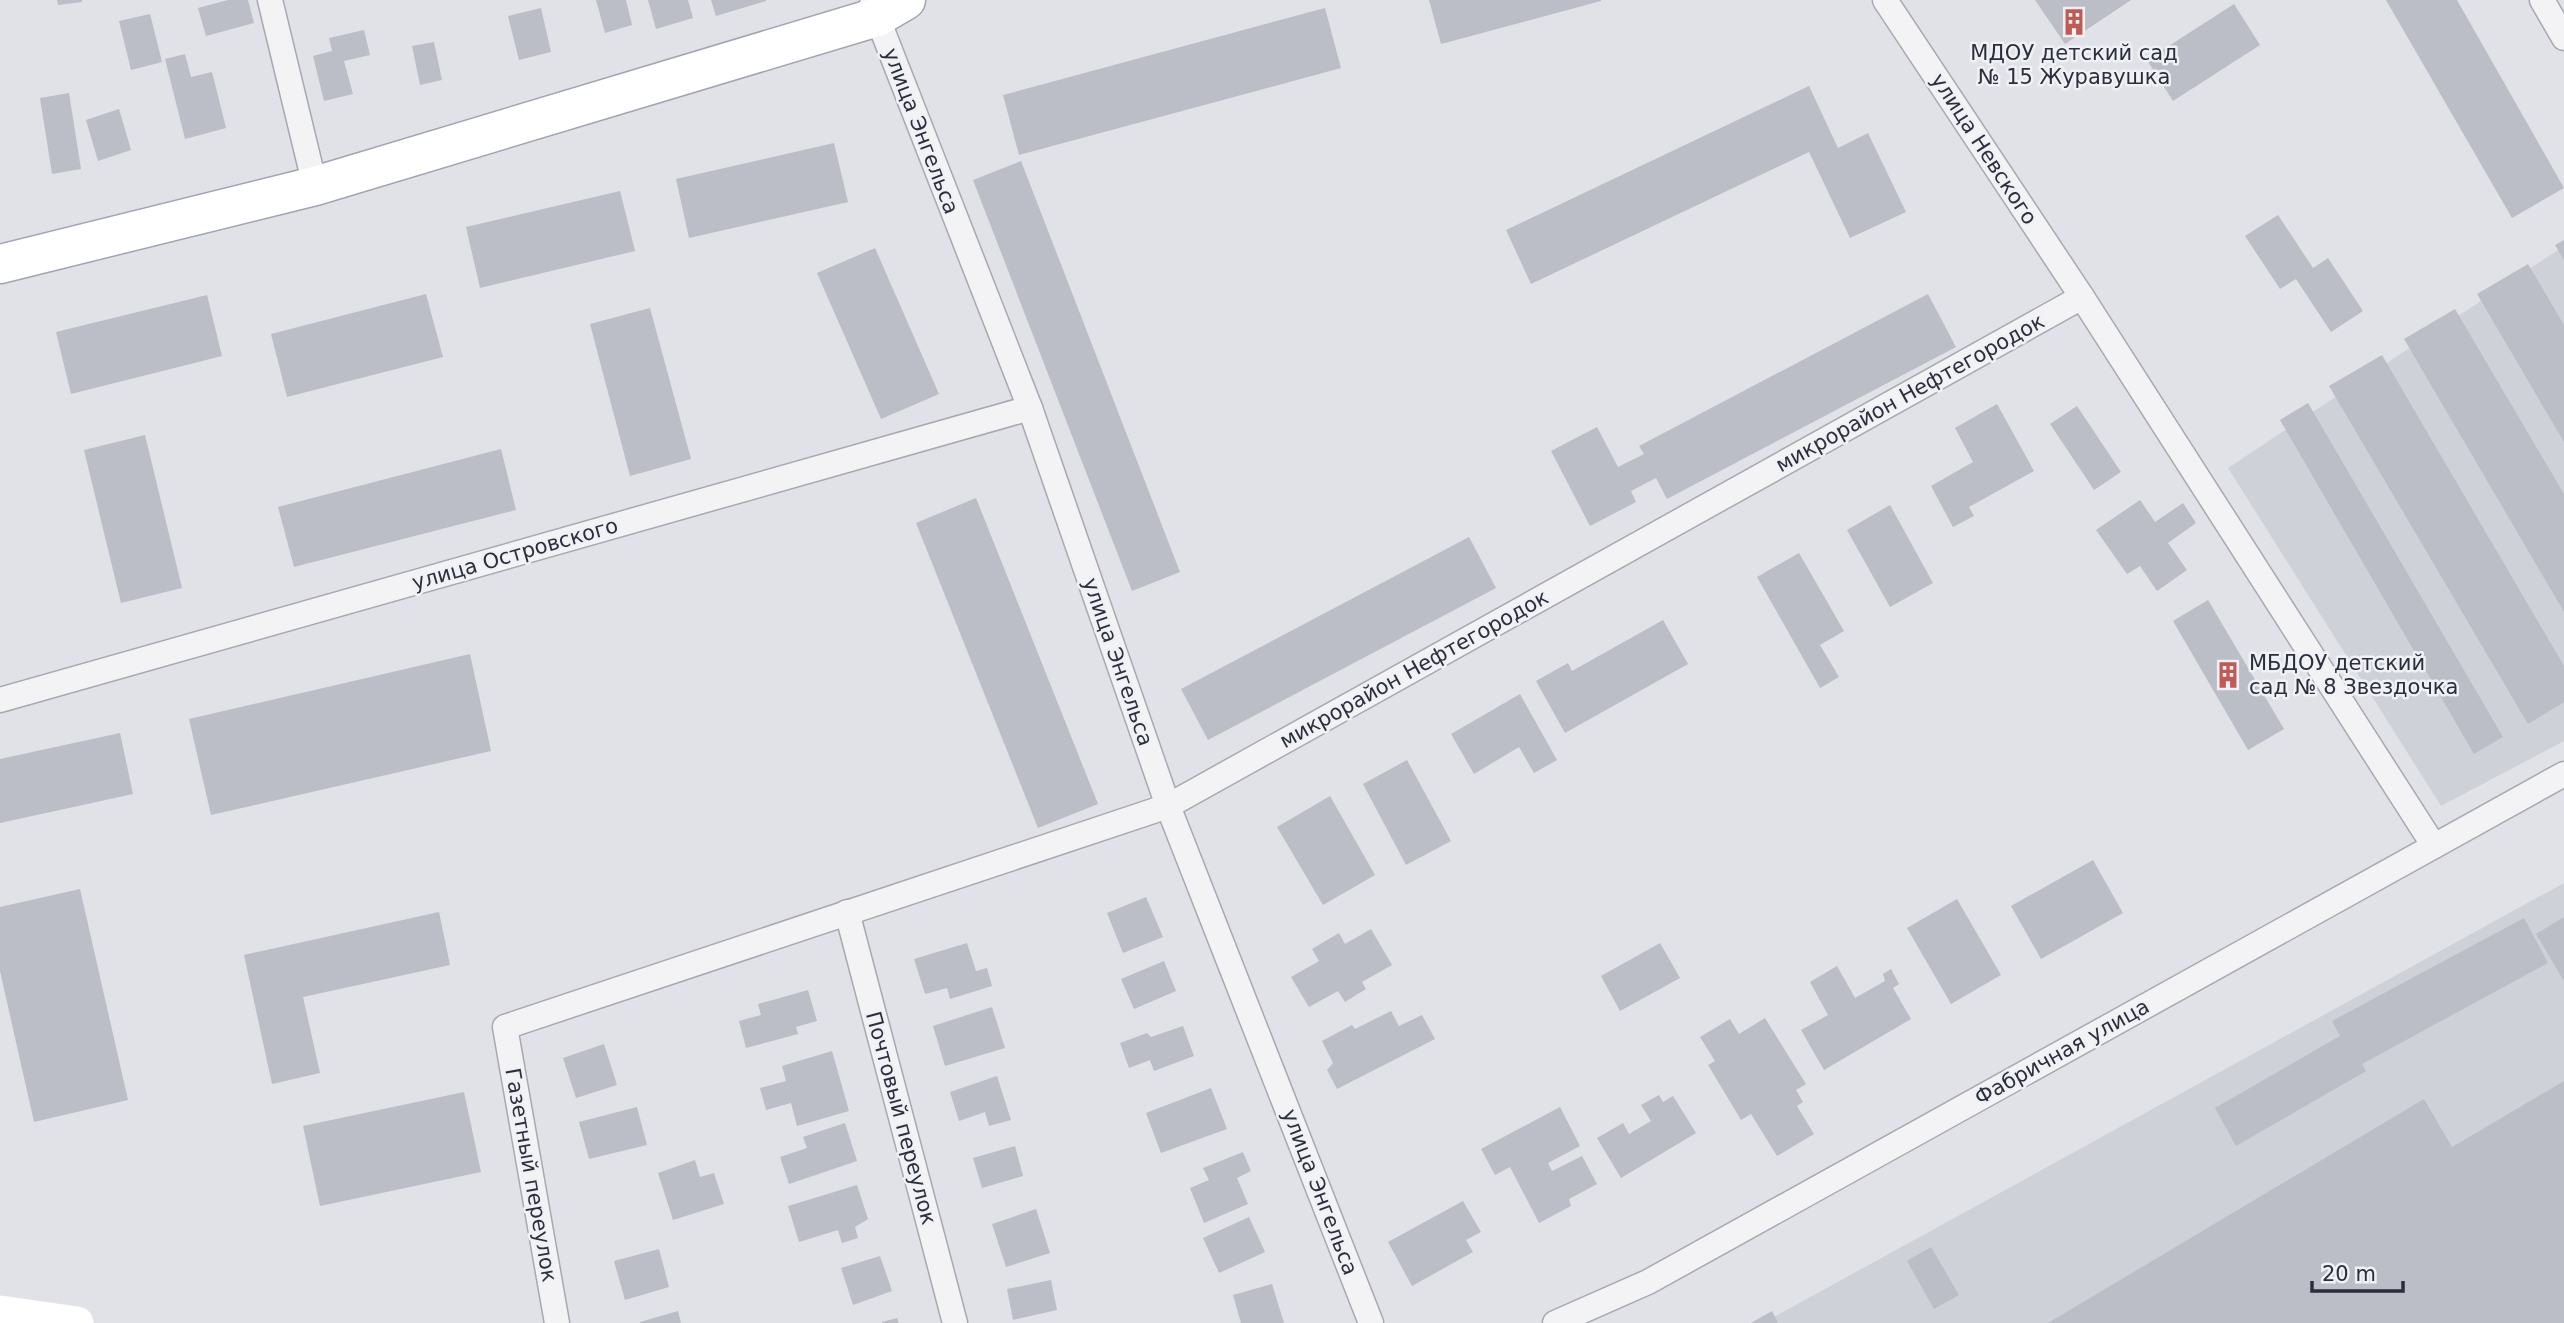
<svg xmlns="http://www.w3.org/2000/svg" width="2564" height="1323" font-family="'DejaVu Sans',sans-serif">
  <rect width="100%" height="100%" fill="#e1e2e8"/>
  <g fill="#cfd1d9">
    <polygon points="2564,246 2564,741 2441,806 2228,468"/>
    <polygon points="2564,883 2564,1323 1763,1323"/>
  </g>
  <g fill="#bbbdc7">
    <polygon points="57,0 82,0 82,2 58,5"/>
    <polygon points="228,0 248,0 254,23 206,36 198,8"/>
    <polygon points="596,0 626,0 632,25 605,33"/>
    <polygon points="648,0 688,0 693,18 656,29"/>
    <polygon points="711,0 766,0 766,1 716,16"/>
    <polygon points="1429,0 1601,0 1601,1 1441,44"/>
    <polygon points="2035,0 2131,0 2065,44"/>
    <polygon points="2386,0 2457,0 2564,188 2512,218"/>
    <polygon points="2234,4 2260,45 2173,101 2147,60"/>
    <polygon points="541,8 551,52 519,60 508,16"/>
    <polygon points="1325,8 1341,68 1019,155 1003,95"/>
    <polygon points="150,14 162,62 131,70 119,21"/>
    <polygon points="364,30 370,55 344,61 353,94 324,101 313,56 332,51 329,38"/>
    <polygon points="434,42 442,80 420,85 412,46"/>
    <polygon points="185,54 191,77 212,72 226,128 185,139 165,59"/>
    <polygon points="1809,86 1838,148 1868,133 1906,212 1850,238 1809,152 1531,284 1506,230"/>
    <polygon points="69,93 81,169 52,174 40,98"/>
    <polygon points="119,109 131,150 98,161 86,120"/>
    <polygon points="834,143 848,202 689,238 676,179"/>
    <polygon points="1021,161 1180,572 1132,591 973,180"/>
    <polygon points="620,191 635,251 480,288 466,227"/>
    <polygon points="2278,215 2313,268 2328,258 2363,311 2331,332 2296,279 2280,289 2245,236"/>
    <polygon points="2564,240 2564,260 2555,245"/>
    <polygon points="875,248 939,394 881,419 817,273"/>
    <polygon points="2528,264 2564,325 2564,442 2477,294"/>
    <polygon points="426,294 443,357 287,397 271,334"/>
    <polygon points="1928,294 1956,347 1667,499 1656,478 1631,491 1636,502 1590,526 1551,451 1597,427 1618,467 1644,454 1639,446"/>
    <polygon points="207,295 222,356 71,394 56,332"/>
    <polygon points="650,308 691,459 630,476 590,324"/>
    <polygon points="2455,309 2564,494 2564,612 2404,339"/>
    <polygon points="2382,355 2564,666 2564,702 2528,724 2329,386"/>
    <polygon points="2308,403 2503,737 2474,754 2280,420"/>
    <polygon points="1997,404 2034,471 1969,507 1974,516 1953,527 1931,486 1973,462 1955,428"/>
    <polygon points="2077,406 2121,472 2094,490 2050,424"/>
    <polygon points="145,435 182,588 121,603 84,450"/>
    <polygon points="501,449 516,510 294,567 278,507"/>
    <polygon points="976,498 1098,804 1038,828 916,523"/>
    <polygon points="2140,500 2155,522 2183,503 2196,523 2168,543 2187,570 2157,591 2140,566 2127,574 2096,530"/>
    <polygon points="1890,505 1933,583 1890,607 1847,530"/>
    <polygon points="1469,537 1496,588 1208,740 1181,689"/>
    <polygon points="1799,553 1844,631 1820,645 1839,677 1820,688 1757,577"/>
    <polygon points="2208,600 2284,729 2248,750 2173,621"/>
    <polygon points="1663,620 1688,664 1565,733 1536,681 1568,663 1572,671"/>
    <polygon points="470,654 491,751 211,815 189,719"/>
    <polygon points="1520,694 1557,760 1534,773 1519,747 1474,774 1451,734"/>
    <polygon points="120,733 133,794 0,823 0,759"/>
    <polygon points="1407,760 1451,841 1406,865 1363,784"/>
    <polygon points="1330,796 1375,875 1323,905 1277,827"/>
    <polygon points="2093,860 2123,913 2041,959 2011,906"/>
    <polygon points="80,889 128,1100 34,1122 0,971 0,907"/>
    <polygon points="1146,897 1163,937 1123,953 1107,913"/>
    <polygon points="1957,899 2001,975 1951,1004 1907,928"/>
    <polygon points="439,912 450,965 303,997 320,1073 272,1084 244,955"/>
    <polygon points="2564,917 2564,981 2536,934"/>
    <polygon points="2524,918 2548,963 2362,1064 2366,1071 2236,1146 2215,1108 2340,1036 2332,1021"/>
    <polygon points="1371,929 1392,965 1362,982 1366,989 1345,1002 1338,991 1309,1007 1291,977 1319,961 1312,949 1339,933 1345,944"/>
    <polygon points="967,943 976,971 987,968 992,986 950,999 947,988 925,994 914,959"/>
    <polygon points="1660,943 1680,978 1620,1011 1601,976"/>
    <polygon points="1164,961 1176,991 1134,1009 1121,979"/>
    <polygon points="1837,966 1855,998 1885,981 1883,974 1891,969 1899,984 1893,988 1911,1019 1824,1070 1801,1030 1828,1015 1810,982"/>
    <polygon points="808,990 817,1021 796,1027 798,1034 746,1048 739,1021 761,1015 758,1004"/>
    <polygon points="992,1007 1005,1048 945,1066 933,1026"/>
    <polygon points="1391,1011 1399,1026 1422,1015 1435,1039 1337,1089 1327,1070 1333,1063 1322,1041 1352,1025 1355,1029"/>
    <polygon points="1765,1018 1806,1084 1796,1090 1803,1102 1797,1106 1814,1134 1777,1156 1751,1114 1741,1120 1708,1065 1715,1061 1700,1037 1730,1019 1739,1034"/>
    <polygon points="1183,1026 1194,1056 1154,1071 1150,1060 1129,1068 1120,1043 1147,1033 1151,1037"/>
    <polygon points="604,1044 617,1085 576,1098 563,1058"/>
    <polygon points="832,1051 849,1111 797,1126 791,1103 766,1110 760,1088 786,1081 782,1066"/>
    <polygon points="997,1076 1011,1120 989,1126 985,1112 959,1121 950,1092"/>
    <polygon points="2564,1081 2564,1323 2048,1323 2424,1099 2452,1147"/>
    <polygon points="1211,1088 1227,1129 1161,1153 1146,1113"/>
    <polygon points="464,1092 481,1172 320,1206 303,1126"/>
    <polygon points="1659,1095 1663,1102 1673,1096 1696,1133 1621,1178 1597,1138 1623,1123 1629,1134 1651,1121 1641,1105"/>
    <polygon points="637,1107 647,1145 589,1159 579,1122"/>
    <polygon points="1560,1107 1580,1146 1548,1163 1552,1171 1582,1156 1597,1184 1569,1199 1571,1206 1539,1223 1510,1167 1495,1175 1481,1149"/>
    <polygon points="845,1123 857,1161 789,1184 780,1157 807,1148 803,1137"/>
    <polygon points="1015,1146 1023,1176 982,1188 973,1158"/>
    <polygon points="1243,1152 1251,1171 1237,1178 1248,1204 1204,1223 1190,1188 1209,1180 1203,1168"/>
    <polygon points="695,1160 700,1177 714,1173 724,1204 673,1220 658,1173"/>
    <polygon points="857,1185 868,1219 855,1227 858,1238 842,1243 838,1230 799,1242 788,1206"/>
    <polygon points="1463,1201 1481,1232 1466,1240 1473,1252 1412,1286 1388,1242"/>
    <polygon points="1036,1209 1050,1253 1006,1267 992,1224"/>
    <polygon points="1249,1217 1265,1252 1219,1273 1203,1238"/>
    <polygon points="1931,1247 1959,1295 1934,1309 1907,1261"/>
    <polygon points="659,1249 669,1287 625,1300 614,1261"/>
    <polygon points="880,1256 892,1291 853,1305 841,1268"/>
    <polygon points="1051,1280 1057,1310 1013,1320 1007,1289"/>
    <polygon points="1272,1284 1284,1323 1241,1323 1233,1295"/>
    <polygon points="678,1311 681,1323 640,1323 640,1322"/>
    <polygon points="1772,1311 1778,1323 1751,1323"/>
    <polygon points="897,1318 899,1323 882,1323 882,1322"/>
  </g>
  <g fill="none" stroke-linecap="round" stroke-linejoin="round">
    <defs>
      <g id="street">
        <polyline points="270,0 315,186"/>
        <polyline points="1885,0 2082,297 2434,846"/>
        <polyline points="2542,0 2564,38"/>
        <polyline points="872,4 1030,408 1168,806 1371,1323"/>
        <polyline points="0,700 1030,408"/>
        <polyline points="847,912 955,1323"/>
        <polyline points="557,1323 505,1027 1168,806 2082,297"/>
        <polyline points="1555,1323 1648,1282 2564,774"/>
      </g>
      <polyline id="primary" points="0,264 315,186 877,17 906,0"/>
    </defs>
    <use href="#street" stroke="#a7a8b1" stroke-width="27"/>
    <use href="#primary" stroke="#a1a4b2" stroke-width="41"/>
    <use href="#street" stroke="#f3f3f6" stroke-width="24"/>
    <polyline stroke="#fff" stroke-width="33" points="0,1312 77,1323"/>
    <use href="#primary" stroke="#fff" stroke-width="38"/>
  </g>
  <defs>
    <symbol id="building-bare" viewBox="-9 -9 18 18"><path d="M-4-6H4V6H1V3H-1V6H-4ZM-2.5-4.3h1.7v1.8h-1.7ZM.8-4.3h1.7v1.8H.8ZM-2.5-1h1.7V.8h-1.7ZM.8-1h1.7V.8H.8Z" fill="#bf5a54" stroke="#f0f1f5" stroke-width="2.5" paint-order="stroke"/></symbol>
  </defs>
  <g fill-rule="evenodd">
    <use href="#building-bare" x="2055" y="3" width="38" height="38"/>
    <use href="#building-bare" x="2209" y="656" width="38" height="38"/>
  </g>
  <g text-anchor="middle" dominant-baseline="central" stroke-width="5" stroke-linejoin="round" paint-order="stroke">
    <g font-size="21" fill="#2b2e3d" stroke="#f0f1f5">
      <text x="2074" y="53">МДОУ детский сад<tspan x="2074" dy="24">№ 15 Журавушка</tspan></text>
      <text x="2249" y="663" text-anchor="start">МБДОУ детский<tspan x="2249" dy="24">сад № 8 Звездочка</tspan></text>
    </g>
    <g font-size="21" fill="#2b2e3d" stroke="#f0f1f5">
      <text transform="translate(921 131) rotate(69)">улица Энгельса</text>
      <text transform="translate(1984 149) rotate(57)">улица Невского</text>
      <text transform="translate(1910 393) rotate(-29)">микрорайон Нефтегородок</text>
      <text transform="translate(515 554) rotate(-16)">улица Островского</text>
      <text transform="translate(1118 662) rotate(71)">улица Энгельса</text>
      <text transform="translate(1414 669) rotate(-29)">микрорайон Нефтегородок</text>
      <text transform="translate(2062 1052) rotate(-29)">Фабричная улица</text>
      <text transform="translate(901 1118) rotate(75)">Почтовый переулок</text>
      <text transform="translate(531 1175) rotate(80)">Газетный переулок</text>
      <text transform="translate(1320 1192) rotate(69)">улица Энгельса</text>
    </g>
  </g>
  <path d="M2312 1281v10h91v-10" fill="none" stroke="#2b2e3d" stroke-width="3.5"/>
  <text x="2322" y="1281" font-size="21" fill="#2b2e3d" stroke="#f0f1f5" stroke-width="5" paint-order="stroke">20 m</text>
</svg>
